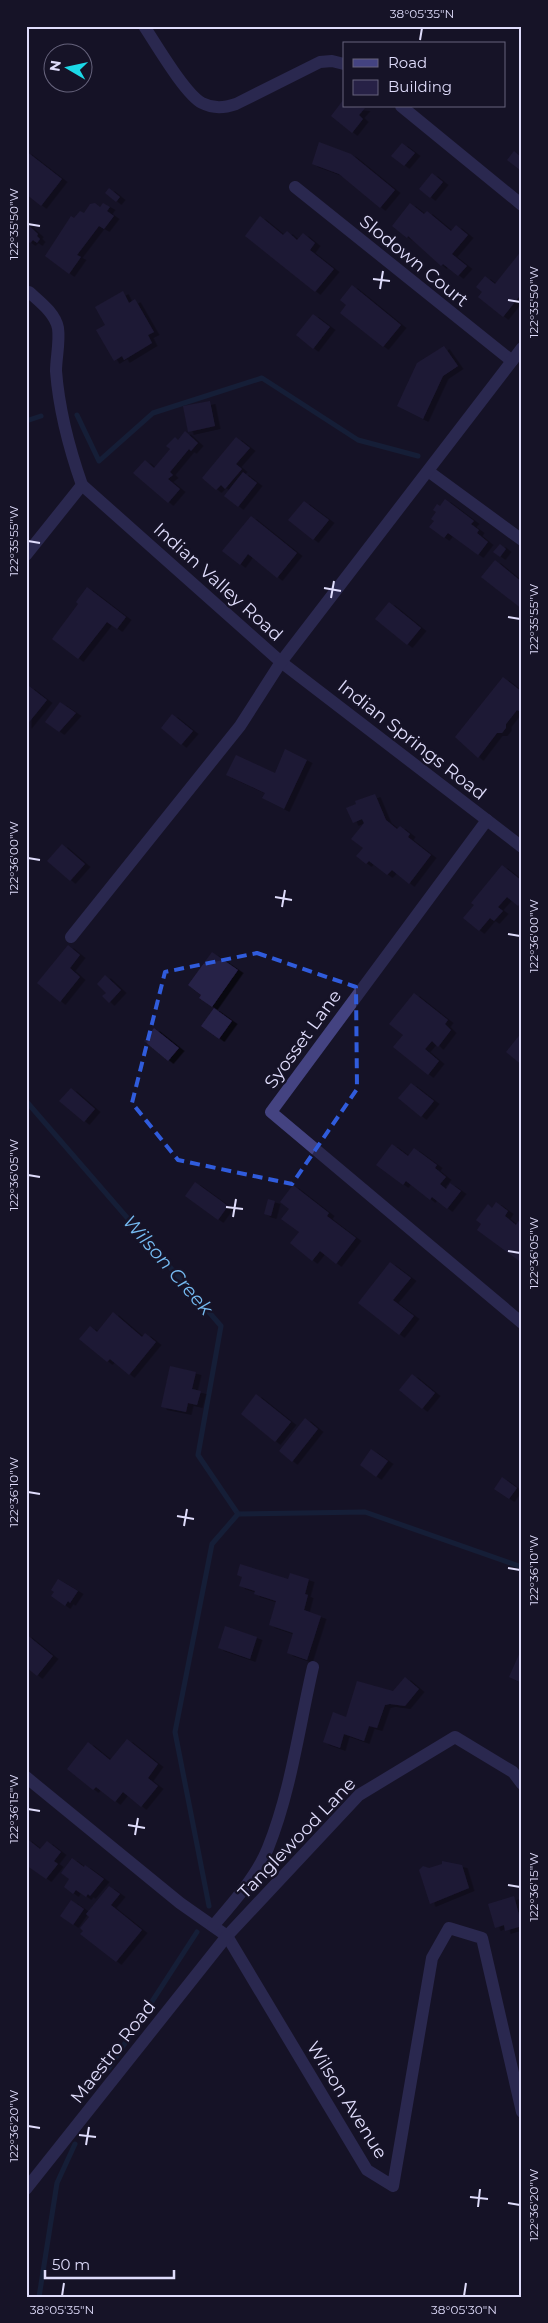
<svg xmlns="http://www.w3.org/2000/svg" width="548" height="2323" font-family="Montserrat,sans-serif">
  <defs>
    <filter id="shadow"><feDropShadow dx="5.5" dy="3" stdDeviation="0" flood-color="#0009"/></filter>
  </defs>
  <rect width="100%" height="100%" fill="#161327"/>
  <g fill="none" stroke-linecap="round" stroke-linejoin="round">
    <g stroke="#162d4c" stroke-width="5">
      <polyline points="77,415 99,461 153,413 262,378 358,440 418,456"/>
      <polyline points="26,421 41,416"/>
      <polyline points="26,1101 221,1326 198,1455 238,1514 365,1512 522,1567"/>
      <polyline points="209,1906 175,1732 212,1544 238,1514"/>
      <polyline points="109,2068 197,1932"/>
      <polyline points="39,2297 57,2183 75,2144"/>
    </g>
  </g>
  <g fill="#272146" filter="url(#shadow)">
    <polygon points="344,99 344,106 365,108 359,115 363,119 352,133 331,116"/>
    <polygon points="319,142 351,154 395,190 380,208 339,174 312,164"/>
    <polygon points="402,143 415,153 404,166 391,156"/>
    <polygon points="26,151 62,179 41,206 26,194"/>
    <polygon points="514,151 522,158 520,170 507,160"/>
    <polygon points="432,173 443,182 430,198 419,189"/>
    <polygon points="109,188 120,197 116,202 105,193"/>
    <polygon points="95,203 100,207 103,203 110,207 107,211 114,216 104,229 99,226 77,255 81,257 69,274 45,256 71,216 74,218 80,211 84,213 90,204"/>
    <polygon points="410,203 424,214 427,211 451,231 456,225 468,235 452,254 467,266 458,276 443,264 441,266 408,236 407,238 392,226"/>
    <polygon points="260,216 283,235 287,231 297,240 303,233 315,243 310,250 334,269 315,292 245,236"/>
    <polygon points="26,223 38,234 37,236 40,239 37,243 33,240 30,243 26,240"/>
    <polygon points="522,250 522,293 503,317 478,297 482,292 476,287 485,276 495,284"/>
    <polygon points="352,285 401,325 383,347 340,313 346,305 340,300"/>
    <polygon points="123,291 129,303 135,299 154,332 148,335 152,343 124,360 122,356 114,361 96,330 105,325 95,307"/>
    <polygon points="313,314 330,327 313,349 296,335"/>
    <polygon points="444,346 458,366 443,376 423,419 397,406 417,363"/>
    <polygon points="210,401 215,426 188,432 183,406"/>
    <polygon points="185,431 198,443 191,451 189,449 170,472 173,475 168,479 180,489 168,503 133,473 145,460 154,468 170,449 166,446 175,437 178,440"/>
    <polygon points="236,437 250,448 236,464 242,469 225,489 221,485 216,490 202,478"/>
    <polygon points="243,472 257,483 238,507 224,496"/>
    <polygon points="445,499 474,521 471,524 479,530 477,533 488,542 478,555 448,533 444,538 429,527 434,521 431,519 436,512 433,510 437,504 440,506"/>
    <polygon points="304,501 329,520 313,540 288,520"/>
    <polygon points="251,516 297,553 277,578 248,554 240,565 222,551"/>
    <polygon points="500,544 506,549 500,557 493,552"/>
    <polygon points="495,560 522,582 522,609 481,577"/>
    <polygon points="87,587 126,617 117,629 107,622 78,659 52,639 78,604 76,602"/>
    <polygon points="389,602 421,628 407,645 375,619"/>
    <polygon points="503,677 522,692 522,713 517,710 506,724 506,728 502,733 497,733 478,758 455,737"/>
    <polygon points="29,686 47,700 26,726 26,689"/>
    <polygon points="60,702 76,713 59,732 45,722"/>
    <polygon points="172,714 193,731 181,745 161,728"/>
    <polygon points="285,749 307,760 284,809 262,798 265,793 226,775 236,755 275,773"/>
    <polygon points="375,794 386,820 397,829 400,826 410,834 408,837 431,855 409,884 392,870 387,875 369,861 366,864 356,856 363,848 351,839 364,823 362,819 353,823 346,808 356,804 355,801"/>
    <polygon points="62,844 85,864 70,881 47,861"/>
    <polygon points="502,865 522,881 522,901 518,906 507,897 498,907 503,911 494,921 490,918 479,931 463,918 474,905 471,903"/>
    <polygon points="68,945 80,955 70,968 80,977 60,1002 37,983"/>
    <polygon points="212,952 238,970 212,1007 199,998 201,995 188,985"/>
    <polygon points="105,975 121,990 109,1003 102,996 106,993 97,984"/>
    <polygon points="414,993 448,1020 445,1024 451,1030 438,1047 432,1041 425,1049 439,1061 428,1075 393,1047 403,1035 389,1024"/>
    <polygon points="214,1008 232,1021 219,1039 201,1026"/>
    <polygon points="154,1028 179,1048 168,1061 144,1041"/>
    <polygon points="522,1032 522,1065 506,1052"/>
    <polygon points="411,1083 434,1101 421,1117 398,1098"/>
    <polygon points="71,1088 95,1109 84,1122 59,1101"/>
    <polygon points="392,1144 408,1156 414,1148 437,1165 435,1168 446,1177 440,1184 446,1189 450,1183 461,1191 447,1209 432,1197 430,1200 406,1181 403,1185 376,1165"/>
    <polygon points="195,1182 228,1206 218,1220 185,1196"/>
    <polygon points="293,1185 329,1213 327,1216 356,1238 336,1264 320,1251 312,1261 290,1243 299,1232 281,1219 289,1209 280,1202"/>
    <polygon points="268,1199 275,1201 271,1216 264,1214"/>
    <polygon points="496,1202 508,1211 505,1216 516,1225 520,1219 522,1220 522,1263 477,1230 481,1224 476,1220 488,1204 492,1208"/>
    <polygon points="390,1262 411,1278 393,1300 414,1316 399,1335 358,1303"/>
    <polygon points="113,1312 142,1337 145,1333 156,1342 129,1375 110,1359 107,1362 79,1339 90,1326 97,1332"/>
    <polygon points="170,1366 196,1372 192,1389 201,1391 197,1405 188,1403 186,1412 161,1407"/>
    <polygon points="412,1374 435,1393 422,1409 399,1390"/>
    <polygon points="256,1394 291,1422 275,1442 241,1414"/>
    <polygon points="305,1418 318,1429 292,1462 279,1451"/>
    <polygon points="371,1449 388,1461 376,1477 360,1465"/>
    <polygon points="502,1477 517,1488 509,1499 494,1489"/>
    <polygon points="240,1564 288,1579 290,1573 309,1579 305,1594 308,1595 304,1610 321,1616 307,1660 287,1653 293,1633 269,1625 276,1601 254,1594 255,1591 239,1586 242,1577 237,1575"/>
    <polygon points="58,1579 78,1591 70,1603 68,1601 65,1606 51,1596 54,1592 51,1590"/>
    <polygon points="225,1626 257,1637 250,1659 218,1648"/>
    <polygon points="26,1634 53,1656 37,1676 26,1667"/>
    <polygon points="520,1652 522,1653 522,1683 509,1677"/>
    <polygon points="405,1677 419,1689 405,1706 390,1704 385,1705 377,1728 369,1726 364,1741 344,1734 340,1748 323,1742 333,1712 346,1717 357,1681 393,1691"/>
    <polygon points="127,1739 158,1764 148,1778 158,1786 141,1807 123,1792 115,1802 96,1787 93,1790 67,1769 88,1742 110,1760"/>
    <polygon points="26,1838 40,1849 47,1841 61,1852 54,1861 58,1864 46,1879 26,1865"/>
    <polygon points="72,1858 84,1867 85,1865 104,1879 90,1896 88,1894 86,1897 76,1890 73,1894 64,1887 69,1879 61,1873"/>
    <polygon points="442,1861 462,1865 469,1888 430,1904 419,1870 423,1866 429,1868 442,1864"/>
    <polygon points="109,1886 120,1894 111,1905 142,1930 116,1962 80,1934 83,1931 80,1928 89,1917 86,1914"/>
    <polygon points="514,1896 522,1926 505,1931 504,1925 495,1928 488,1904"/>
    <polygon points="71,1900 84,1909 73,1925 60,1916"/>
  </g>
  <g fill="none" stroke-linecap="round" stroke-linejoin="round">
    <g stroke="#444381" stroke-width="12">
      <path d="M 144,26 C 156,44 185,94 202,103 C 214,109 224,108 236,104 L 320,62 L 332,61 L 344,64"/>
      <polyline points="401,106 522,205"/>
      <polyline points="295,187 512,361"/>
      <path d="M 29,292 C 40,302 55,313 58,328 C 60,342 56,358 56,371 C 59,410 69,448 82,485"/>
      <polyline points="428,471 522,540"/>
      <polyline points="26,555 82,485 281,662 522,847"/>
      <polyline points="487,820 271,1112 522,1323"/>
      <polyline points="71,937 240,726 281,662 522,348"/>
      <polyline points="26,1777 180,1903 227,1936 367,2170 393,2186 432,1958 449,1928 482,1938 522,2112"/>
      <path d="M 213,1926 C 232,1904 257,1876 268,1848 C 291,1791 299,1727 313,1667"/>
      <polyline points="26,2189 227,1936 359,1795 455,1737 513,1772 522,1784"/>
    </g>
  </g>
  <path d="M0 0H548V2323H0ZM 257,953 L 356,987 L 357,1089 L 292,1184 L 178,1160 L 132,1103 L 165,972 Z" fill="#161327" fill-opacity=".55" fill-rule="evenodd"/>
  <path fill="none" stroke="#305cdc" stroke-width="4" stroke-dasharray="10 6" stroke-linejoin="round" d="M 257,953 L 356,987 L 357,1089 L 292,1184 L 178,1160 L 132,1103 L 165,972 Z"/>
  <path fill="none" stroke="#dfdcfb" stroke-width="2" d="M 420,40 L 422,28M 28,224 L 40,226M 373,279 L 390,281M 380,289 L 383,271M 508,300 L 520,302M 28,541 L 40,543M 324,588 L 341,591M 331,598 L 334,581M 508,617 L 520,619M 28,858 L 40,860M 275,897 L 292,900M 282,907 L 285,890M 508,934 L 520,936M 28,1175 L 40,1177M 226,1207 L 243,1209M 233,1217 L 236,1199M 508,1251 L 520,1253M 28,1492 L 40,1494M 177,1516 L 194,1519M 184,1526 L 187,1509M 508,1568 L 520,1570M 28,1809 L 40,1811M 128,1825 L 145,1828M 135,1835 L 138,1818M 508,1885 L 520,1887M 28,2126 L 40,2128M 79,2135 L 96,2137M 86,2145 L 89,2127M 470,2197 L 488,2199M 508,2203 L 520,2205M 478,2207 L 480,2189M 62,2296 L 64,2283M 464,2296 L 466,2283"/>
  <g text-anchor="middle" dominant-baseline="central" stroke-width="5" stroke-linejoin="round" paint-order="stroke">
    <g font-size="18" fill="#dfdcfb" stroke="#161327">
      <text transform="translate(414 261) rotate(39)">Slodown Court</text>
      <text transform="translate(218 582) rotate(42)">Indian Valley Road</text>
      <text transform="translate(412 740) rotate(38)">Indian Springs Road</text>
      <text transform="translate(303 1039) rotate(-54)">Syosset Lane</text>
      <text transform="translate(297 1838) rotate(-46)">Tanglewood Lane</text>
      <text transform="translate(113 2052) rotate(-52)">Maestro Road</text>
      <text transform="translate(347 2100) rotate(58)">Wilson Avenue</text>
    </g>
    <g font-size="19" font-style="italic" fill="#75baf1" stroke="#161327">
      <text transform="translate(168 1265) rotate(49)">Wilson Creek</text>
    </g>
  </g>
  <rect width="548" height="2323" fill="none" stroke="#161327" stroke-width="55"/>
  <rect x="343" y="42" width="162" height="65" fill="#161327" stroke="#66637c"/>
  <rect x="353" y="59" width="25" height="8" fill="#444381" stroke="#66637c"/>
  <text x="388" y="68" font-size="15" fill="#dfdcfb">Road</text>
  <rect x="353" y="80" width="25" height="15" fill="#272146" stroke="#66637c"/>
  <text x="388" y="92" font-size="15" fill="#dfdcfb">Building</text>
  <g transform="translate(68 68) rotate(279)"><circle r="24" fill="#161327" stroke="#66637c"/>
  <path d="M0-4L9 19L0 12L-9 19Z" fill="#1cd8e7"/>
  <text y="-8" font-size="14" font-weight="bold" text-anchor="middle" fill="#dfdcfb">N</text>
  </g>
  <path d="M45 2270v8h129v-8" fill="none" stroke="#dfdcfb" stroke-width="2.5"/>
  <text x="52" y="2270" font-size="15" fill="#dfdcfb" stroke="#161327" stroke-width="4" paint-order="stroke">50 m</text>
  <rect x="28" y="28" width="492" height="2268" fill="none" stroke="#dfdcfb" stroke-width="2"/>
  <g font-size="12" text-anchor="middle" fill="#dfdcfb">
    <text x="422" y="18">38°05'35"N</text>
    <text transform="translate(14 224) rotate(-90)" y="4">122°35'50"W</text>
    <text transform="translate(534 302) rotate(-90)" y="4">122°35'50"W</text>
    <text transform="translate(14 541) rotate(-90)" y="4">122°35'55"W</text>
    <text transform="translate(534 619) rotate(-90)" y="4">122°35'55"W</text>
    <text transform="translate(14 858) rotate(-90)" y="4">122°36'00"W</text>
    <text transform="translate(534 936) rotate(-90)" y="4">122°36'00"W</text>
    <text transform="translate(14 1175) rotate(-90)" y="4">122°36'05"W</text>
    <text transform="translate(534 1253) rotate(-90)" y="4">122°36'05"W</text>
    <text transform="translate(14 1492) rotate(-90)" y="4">122°36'10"W</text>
    <text transform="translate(534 1570) rotate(-90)" y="4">122°36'10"W</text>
    <text transform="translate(14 1809) rotate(-90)" y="4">122°36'15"W</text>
    <text transform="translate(534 1887) rotate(-90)" y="4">122°36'15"W</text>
    <text transform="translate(14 2126) rotate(-90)" y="4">122°36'20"W</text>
    <text transform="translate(534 2205) rotate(-90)" y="4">122°36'20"W</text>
    <text x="62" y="2314">38°05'35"N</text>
    <text x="464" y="2314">38°05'30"N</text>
  </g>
</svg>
